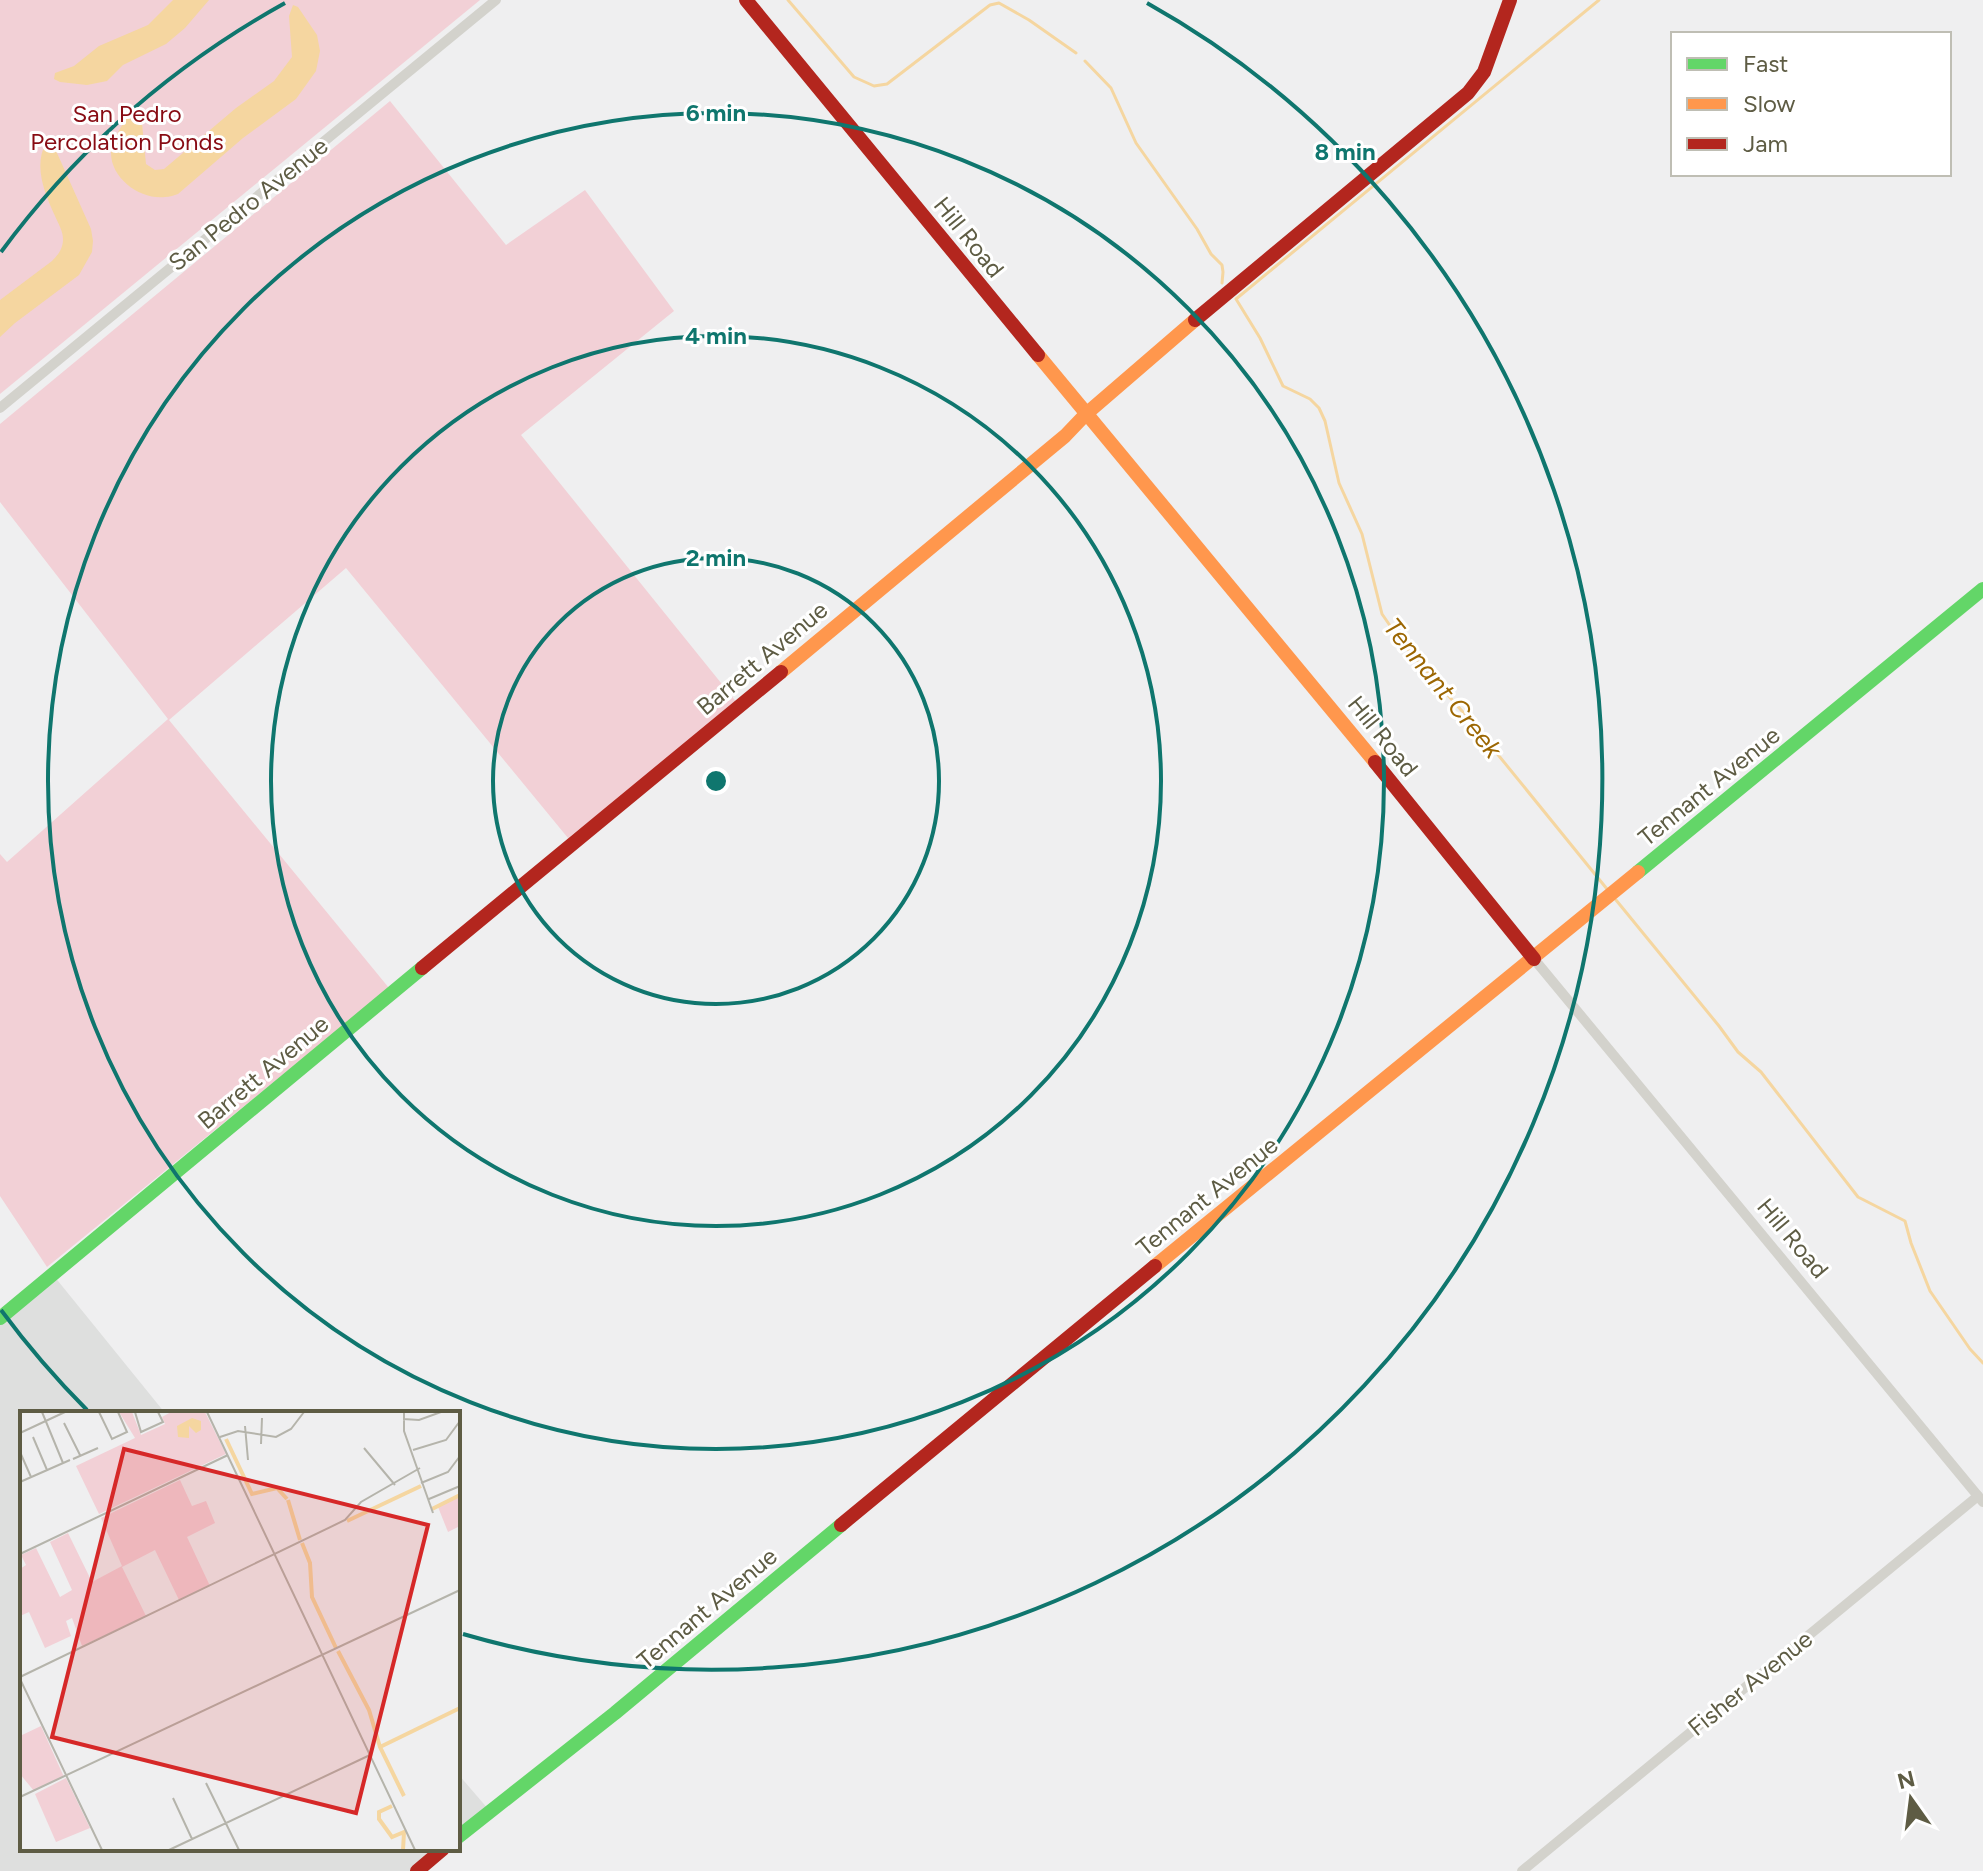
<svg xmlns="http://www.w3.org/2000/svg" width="1983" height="1871" font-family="Figtree,sans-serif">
  <rect width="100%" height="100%" fill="#efeff0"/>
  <g fill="#dedfde">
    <polygon points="54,1276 165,1413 22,1413 22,1849 443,1849 417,1871 0,1871 0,1321"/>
    <polygon points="458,1774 489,1810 458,1836"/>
  </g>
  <g fill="#f2d0d6">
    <polygon points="0,0 480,0 0,394"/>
    <polygon points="390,101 506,245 585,190 674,311 521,435 738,704 568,838 346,568 169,720 389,988 47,1267 0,1196 0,854 7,862 168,719 0,502 0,424"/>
  </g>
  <g fill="#f5d6a0">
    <polygon points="173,0 209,0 185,28 166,44 123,65 107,81 87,85 60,82 54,79 55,73 74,66 99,46 148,25"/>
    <path d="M 293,5 L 298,7 L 317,35 L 320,51 L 316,71 L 296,99 L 243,138 L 178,194 C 174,195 170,197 165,197 C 141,200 111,179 111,153 C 111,141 126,118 134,108 L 141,113 L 146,164 L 155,170 L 164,169 L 236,108 L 274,81 L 292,57 L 289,16 Z"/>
    <path d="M 46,143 L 53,144 L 91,229 L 93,241 L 92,252 L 79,275 L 15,323 L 0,337 L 0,300 L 52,261 C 58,255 63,249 63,239 C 63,231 58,223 55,216 C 45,194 33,166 46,143 Z"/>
  </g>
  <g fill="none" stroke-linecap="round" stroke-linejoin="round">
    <g stroke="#f5d6a0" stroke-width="3">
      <polyline points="788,0 854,77 874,86 887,84 990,5 999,3 1029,20 1076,53"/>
      <polyline points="1599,0 1236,299 1260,338 1283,386 1310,399 1319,408 1325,421 1339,483 1362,534 1382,614 1402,643 1469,719 1607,889"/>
      <polyline points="1085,61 1111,88 1136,143 1197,229 1211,254 1222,265 1223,272 1222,283"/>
      <polyline points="1616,900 1719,1026 1738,1052 1761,1072 1858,1197 1905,1221 1911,1243 1930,1291 1970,1349 1983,1363"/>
    </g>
    <g stroke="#d3d2cc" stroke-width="10">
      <polyline points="0,408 496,0"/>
      <polyline points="1534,959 1983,1502"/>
      <polyline points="1522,1871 1978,1496"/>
    </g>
    <g stroke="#63d668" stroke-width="14">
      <polyline points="1638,872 1983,589"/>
      <polyline points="0,1318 422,968"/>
      <polyline points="458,1837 615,1713 841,1525"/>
    </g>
    <g stroke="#ff974d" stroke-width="14">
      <polyline points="1038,355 1375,762"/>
      <polyline points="781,672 1065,436 1086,414 1195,320"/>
      <polyline points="1155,1266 1638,872"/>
    </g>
    <g stroke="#b3261e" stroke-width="14">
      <polyline points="746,0 1038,355"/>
      <polyline points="1195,320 1468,93 1484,72 1510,0"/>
      <polyline points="1375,762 1534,959"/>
      <polyline points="422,968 781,672"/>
      <polyline points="841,1525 1155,1266"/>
      <polyline points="417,1871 443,1849"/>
    </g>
  </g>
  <g fill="none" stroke="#0f766e" stroke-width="4">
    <circle cx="716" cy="781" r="223"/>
    <circle cx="716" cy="781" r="445"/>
    <circle cx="716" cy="781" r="668"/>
    <path d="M87 1410A890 890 0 0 1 1 1310M1 252A890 890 0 0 1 285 3M1147 3A890 890 0 0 1 463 1634"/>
  </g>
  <g text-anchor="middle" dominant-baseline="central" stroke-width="6" stroke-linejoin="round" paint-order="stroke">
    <g font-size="24" fill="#880b13" stroke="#fff">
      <text x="127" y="113">San Pedro<tspan x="127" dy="28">Percolation Ponds</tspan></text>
    </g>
    <g font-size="24" fill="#5e5c44" stroke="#fff">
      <text transform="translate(248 204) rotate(-39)">San Pedro Avenue</text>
      <text transform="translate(969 237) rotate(51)">Hill Road</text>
      <text transform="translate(762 658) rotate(-40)">Barrett Avenue</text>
      <text transform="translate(1383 736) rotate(51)">Hill Road</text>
      <text transform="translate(1709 786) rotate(-39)">Tennant Avenue</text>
      <text transform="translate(263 1072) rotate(-40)">Barrett Avenue</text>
      <text transform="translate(1207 1196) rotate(-39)">Tennant Avenue</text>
      <text transform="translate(1793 1238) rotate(50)">Hill Road</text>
      <text transform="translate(707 1608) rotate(-40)">Tennant Avenue</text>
      <text transform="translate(1750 1683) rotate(-39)">Fisher Avenue</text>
    </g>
    <g font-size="26" font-style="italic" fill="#9c6703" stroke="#fff">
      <text transform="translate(1443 688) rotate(51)">Tennant Creek</text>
    </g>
  </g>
  <g transform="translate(20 1411)">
    <rect width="440" height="440" fill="#efeff0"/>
    <path d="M 99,1 L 112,1 L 121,24 L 145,13 L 142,6 L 151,1 L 185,1 L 206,43 L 79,103 L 56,55 L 115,27 ZM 160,69 L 172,95 L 186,90 L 195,112 L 167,126 L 190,175 L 159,189 L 135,139 L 102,156 L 126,205 L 62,235 L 52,207 L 46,210 L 51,225 L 25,237 L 9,201 L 0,205 L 0,158 L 6,154 L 1,144 L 16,137 L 40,186 L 52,179 L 30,131 L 48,122 L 72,171 L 102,155 L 81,107 ZM 440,85 L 440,115 L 428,121 L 418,96 ZM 21,315 L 44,366 L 14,380 L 0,363 L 0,325 ZM 46,367 L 70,417 L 36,431 L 15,383 Z" fill="#f2d0d6"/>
    <path d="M 172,7 L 181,10 L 181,19 L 176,22 L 169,15 L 169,27 L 158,26 L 157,15 Z" fill="#f5d6a0"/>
    <path fill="none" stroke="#f5d6a0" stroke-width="4" d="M 206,28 L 232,83 L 257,77 L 267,88M 268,89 L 280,129M 412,98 L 440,84M 327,110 L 401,75M 282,132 L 290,152 L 292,186 L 316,237M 318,240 L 349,299 L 360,336 L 384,385M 360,336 L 440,297M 372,395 L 359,401 L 359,408 L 372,426 L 384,421 L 383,439"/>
    <path fill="none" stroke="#b5b4ab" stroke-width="2" d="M 22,1 L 43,52M 79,1 L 92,28 L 107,21 L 98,1M 115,1 L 121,21 L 143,11 L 138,1M 187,1 L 395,439M 384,1 L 384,20 L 413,102M 383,8 L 399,9 L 421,1M 44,12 L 60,44M 225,15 L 228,49M 0,22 L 45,1M 13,26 L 27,59M 200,26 L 218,20 L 256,26 L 271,18 L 284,1M 241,33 L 242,7M 344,37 L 375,74M 393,39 L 426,29 L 440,10M 0,41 L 11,66M 53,48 L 78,37M 0,71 L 50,49M 401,72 L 428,61 L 440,45M 409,88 L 440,75M 0,143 L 208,44M 0,266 L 325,109 L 341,91 L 400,57M 0,268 L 82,439M 186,372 L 219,439M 0,386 L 440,179M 153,387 L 172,428M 149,439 L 350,344"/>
    <path fill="#d62828" fill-opacity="0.15" stroke="#d62828" stroke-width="4" d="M 104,38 L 408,114 L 336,402 L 32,326 Z"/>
    <rect width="440" height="440" fill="none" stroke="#5e5c44" stroke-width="4"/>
  </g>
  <circle cx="716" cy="781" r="12" fill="#0f766e" stroke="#fff" stroke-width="4"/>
  <g font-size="24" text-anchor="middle" font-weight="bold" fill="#0f766e" stroke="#fff" stroke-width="6" stroke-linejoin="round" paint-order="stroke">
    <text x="716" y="121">6 min</text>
    <text x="1345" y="160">8 min</text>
    <text x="716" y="344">4 min</text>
    <text x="716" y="566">2 min</text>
  </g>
  <rect x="1671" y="32" width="280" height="144" fill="#ffffff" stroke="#bfbeb4" stroke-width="2"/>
  <rect x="1687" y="58" width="40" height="12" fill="#63d668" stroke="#bfbeb4" stroke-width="2"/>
  <text x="1743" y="72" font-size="24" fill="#5e5c44">Fast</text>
  <rect x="1687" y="98" width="40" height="12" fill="#ff974d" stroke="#bfbeb4" stroke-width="2"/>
  <text x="1743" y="112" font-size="24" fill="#5e5c44">Slow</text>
  <rect x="1687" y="138" width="40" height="12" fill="#b3261e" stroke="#bfbeb4" stroke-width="2"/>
  <text x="1743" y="152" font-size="24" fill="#5e5c44">Jam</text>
  <g transform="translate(1911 1799) rotate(346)" stroke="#ffffff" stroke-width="6" paint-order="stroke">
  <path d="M0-6L14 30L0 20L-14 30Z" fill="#5e5c44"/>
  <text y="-12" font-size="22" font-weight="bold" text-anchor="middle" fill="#5e5c44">N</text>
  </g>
</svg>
